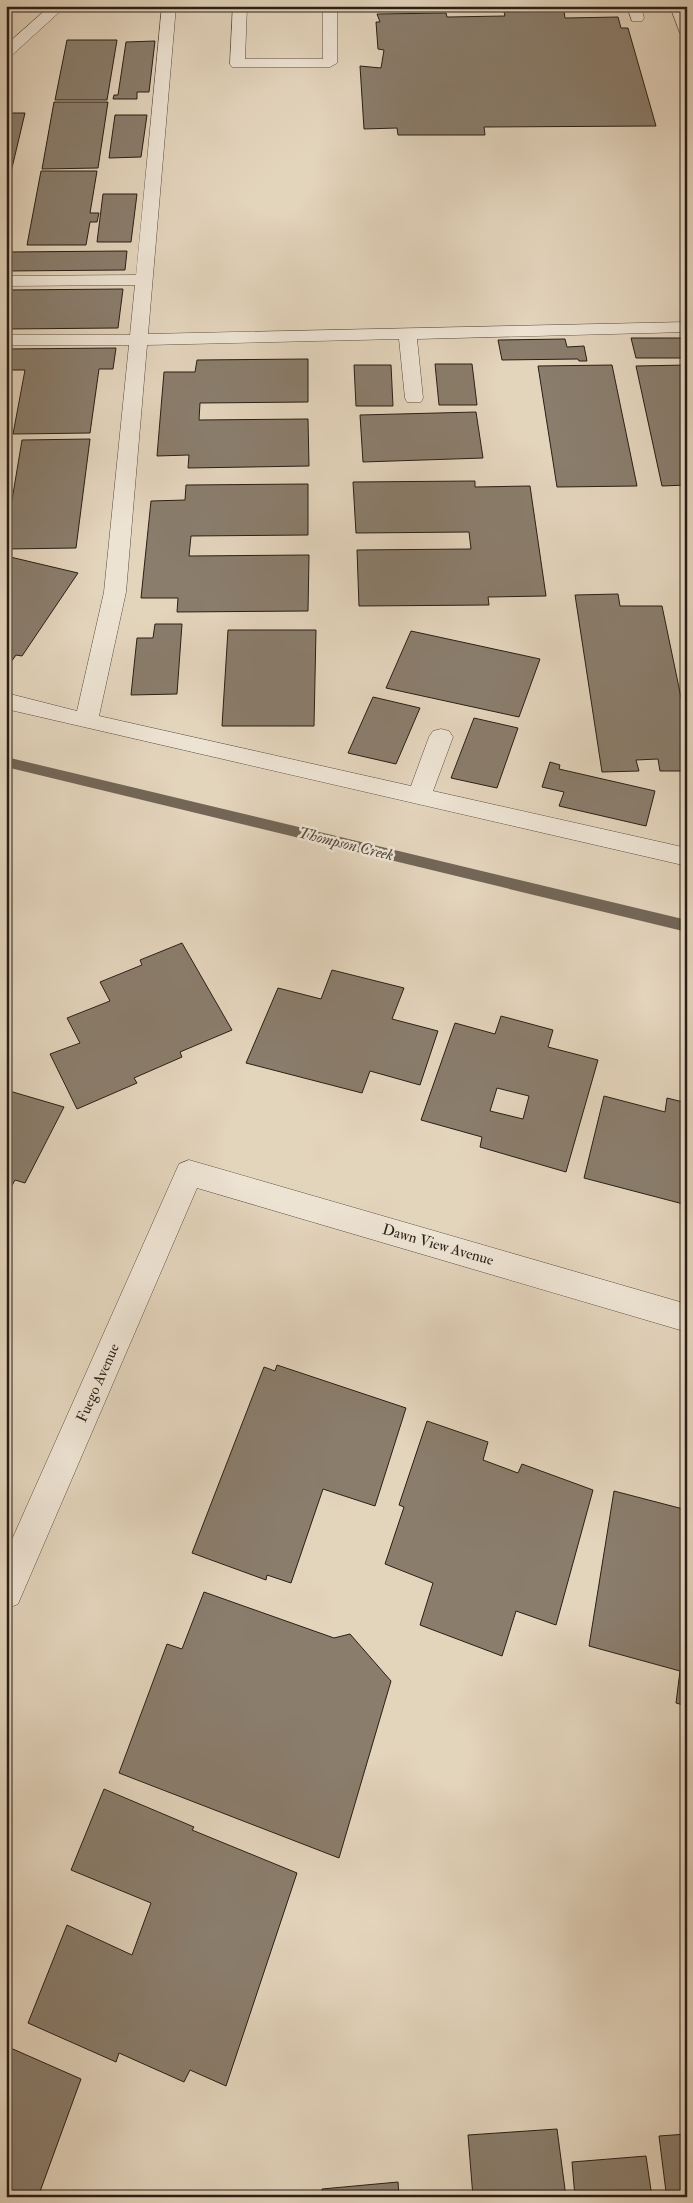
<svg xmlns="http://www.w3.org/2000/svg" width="693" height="2203" font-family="'IM FELL Double Pica',serif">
  <rect width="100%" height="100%" fill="#e3d4bc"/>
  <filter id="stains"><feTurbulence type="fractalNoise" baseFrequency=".004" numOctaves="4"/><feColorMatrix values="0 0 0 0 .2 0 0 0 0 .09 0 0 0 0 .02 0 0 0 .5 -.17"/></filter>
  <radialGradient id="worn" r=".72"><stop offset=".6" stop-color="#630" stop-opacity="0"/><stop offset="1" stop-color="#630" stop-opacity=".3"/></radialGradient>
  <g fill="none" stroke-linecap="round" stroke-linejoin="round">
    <polygon fill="#736657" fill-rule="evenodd" points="6,757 687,920 687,932 6,767"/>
  </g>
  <g fill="#8a7d6c" stroke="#2a1f15" fill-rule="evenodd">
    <polygon points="564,11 565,18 618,17 621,28 628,28 656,126 484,127 485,135 398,135 397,128 364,129 360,66 381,68 384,50 378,49 376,22 380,22 377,14 446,13 447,17 505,16 504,12"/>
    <polygon points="67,40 117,40 107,100 55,100"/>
    <polygon points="155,41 149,92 137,92 137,99 113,99 114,95 118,95 126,42"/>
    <polygon points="54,102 108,102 98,168 42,169"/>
    <polygon points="6,113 25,113 11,172 6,172"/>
    <polygon points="115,115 147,115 141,157 109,158"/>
    <polygon points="41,171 97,171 90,213 99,213 97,222 90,222 86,245 27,245"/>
    <polygon points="103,194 137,194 131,242 97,242"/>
    <polygon points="127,251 125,270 6,271 6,252"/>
    <polygon points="123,289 118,328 6,329 6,290"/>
    <polygon points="631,338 687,338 687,358 636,358"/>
    <polygon points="565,339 567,347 584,346 587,361 579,361 578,359 502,360 498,340"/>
    <polygon points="116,348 113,369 99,369 90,433 13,434 25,370 6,370 6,349"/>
    <polygon points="308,359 308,402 200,403 199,420 308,419 309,466 188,468 189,455 157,456 164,372 195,372 197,360"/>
    <polygon points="435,364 472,364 477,405 439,405"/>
    <polygon points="354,365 391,365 393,406 356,406"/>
    <polygon points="612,365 637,486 557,487 538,366"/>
    <polygon points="687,365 687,485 662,486 636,366"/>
    <polygon points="476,412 483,458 363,462 360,415"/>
    <polygon points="90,439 76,548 6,549 6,536 22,440"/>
    <polygon points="475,481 475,487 530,486 546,596 488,597 489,605 359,606 357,550 471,549 469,532 356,533 353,482"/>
    <polygon points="308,484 308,535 191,536 189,556 309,555 308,611 177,612 178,598 141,598 151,501 185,500 186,485"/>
    <polygon points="6,556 78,573 22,656 16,655 6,669"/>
    <polygon points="618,594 620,606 662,606 687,726 687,771 660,771 658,759 636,760 639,771 602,772 575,595"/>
    <polygon points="155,624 182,624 177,694 131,695 137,638 153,638"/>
    <polygon points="228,630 316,630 314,726 222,726"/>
    <polygon points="411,631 540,659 519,717 386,688"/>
    <polygon points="373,697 420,708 396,764 348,753"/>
    <polygon points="474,718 518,728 497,788 451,778"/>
    <polygon points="550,762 560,765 559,769 655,791 646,826 559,806 564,792 542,787"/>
    <polygon points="182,943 232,1030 180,1052 182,1057 134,1078 137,1083 77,1109 50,1054 80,1043 67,1018 110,1001 100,982 142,965 140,960"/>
    <polygon points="332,970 404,988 392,1019 438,1031 420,1085 370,1071 362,1093 246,1063 278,988 321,999"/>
    <path d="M 501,1016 L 553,1030 L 548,1047 L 598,1060 L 566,1172 L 480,1147 L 482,1137 L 421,1120 L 455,1023 L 495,1034 ZM 497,1088 L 529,1096 L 523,1119 L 490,1111 Z"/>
    <polygon points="6,1090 64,1107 25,1183 15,1180 6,1196"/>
    <polygon points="604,1096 665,1112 667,1098 687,1103 687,1205 584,1178"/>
    <polygon points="277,1365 406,1408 375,1506 323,1489 291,1583 267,1575 266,1580 192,1553 264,1367 275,1371"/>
    <polygon points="427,1421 488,1442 483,1460 518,1473 522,1464 593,1490 556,1625 516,1611 502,1656 420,1625 433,1583 385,1564 404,1507 399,1505"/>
    <polygon points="614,1491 687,1510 687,1706 676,1703 680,1671 589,1646"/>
    <polygon points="204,1592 334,1638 350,1634 391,1681 339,1858 119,1773 167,1644 182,1649"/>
    <polygon points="104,1789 194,1827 192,1830 297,1873 226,2086 190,2070 184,2082 119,2053 116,2062 28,2023 67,1925 132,1955 151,1903 71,1870"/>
    <polygon points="6,2046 81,2079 38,2197 6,2197"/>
    <polygon points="557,2129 566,2197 473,2197 468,2135"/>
    <polygon points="687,2134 687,2197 662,2197 661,2192 666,2192 659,2136"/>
    <polygon points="646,2156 652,2197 575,2197 572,2162"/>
    <polygon points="398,2182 399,2197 311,2197 323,2196 322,2189"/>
  </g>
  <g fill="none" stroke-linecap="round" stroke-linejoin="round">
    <defs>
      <g id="lane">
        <polygon points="50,6 66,6 11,56 6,57 6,45"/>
        <polygon points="162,6 176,6 148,334 687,322 687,332 417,339 423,398 421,402 407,402 405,398 399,339 147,345 126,592 99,716 411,786 429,737 433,731 441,729 449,731 453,737 433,791 687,848 687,866 6,709 6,693 77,711 104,592 129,345 6,345 6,335 130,335 135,285 6,286 6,276 136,275"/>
        <polygon points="233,6 247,6 245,59 323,59 323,6 337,6 337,63 330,67 232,67 230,64"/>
        <polygon points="627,6 641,6 644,18 642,21 632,21"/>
      </g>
      <g id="street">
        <polygon points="670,6 684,6 687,13 687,37 680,33"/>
        <polygon points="189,1160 687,1304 687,1332 197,1188 18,1604 6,1609 6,1553 175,1173 179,1164"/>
      </g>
    </defs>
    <use href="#lane" stroke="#584c3f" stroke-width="1"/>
    <use href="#street" stroke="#584c3f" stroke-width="1"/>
    <use href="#lane" fill="#ede3d3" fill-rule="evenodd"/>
    <use href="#street" fill="#ede3d3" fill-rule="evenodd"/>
  </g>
  <g text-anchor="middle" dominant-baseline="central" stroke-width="5" stroke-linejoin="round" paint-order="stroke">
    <g font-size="15" fill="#2a1f15" stroke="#ede3d3">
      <text transform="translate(438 1245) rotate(16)">Dawn View Avenue</text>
      <text transform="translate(98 1383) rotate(-66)">Fuego Avenue</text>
    </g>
    <g font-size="16" font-style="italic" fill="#55493c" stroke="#ede3d3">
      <text transform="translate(346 844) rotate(14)">Thompson Creek</text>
    </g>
  </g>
  <rect width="693" height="2203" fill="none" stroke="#e3d4bc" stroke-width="25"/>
  <rect x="8" y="8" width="678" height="2188" fill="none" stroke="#2a1f15" stroke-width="2.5"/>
  <rect x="12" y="12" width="668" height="2178" fill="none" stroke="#2a1f15"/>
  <rect width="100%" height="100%" filter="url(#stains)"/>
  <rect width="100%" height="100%" fill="url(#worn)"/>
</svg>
